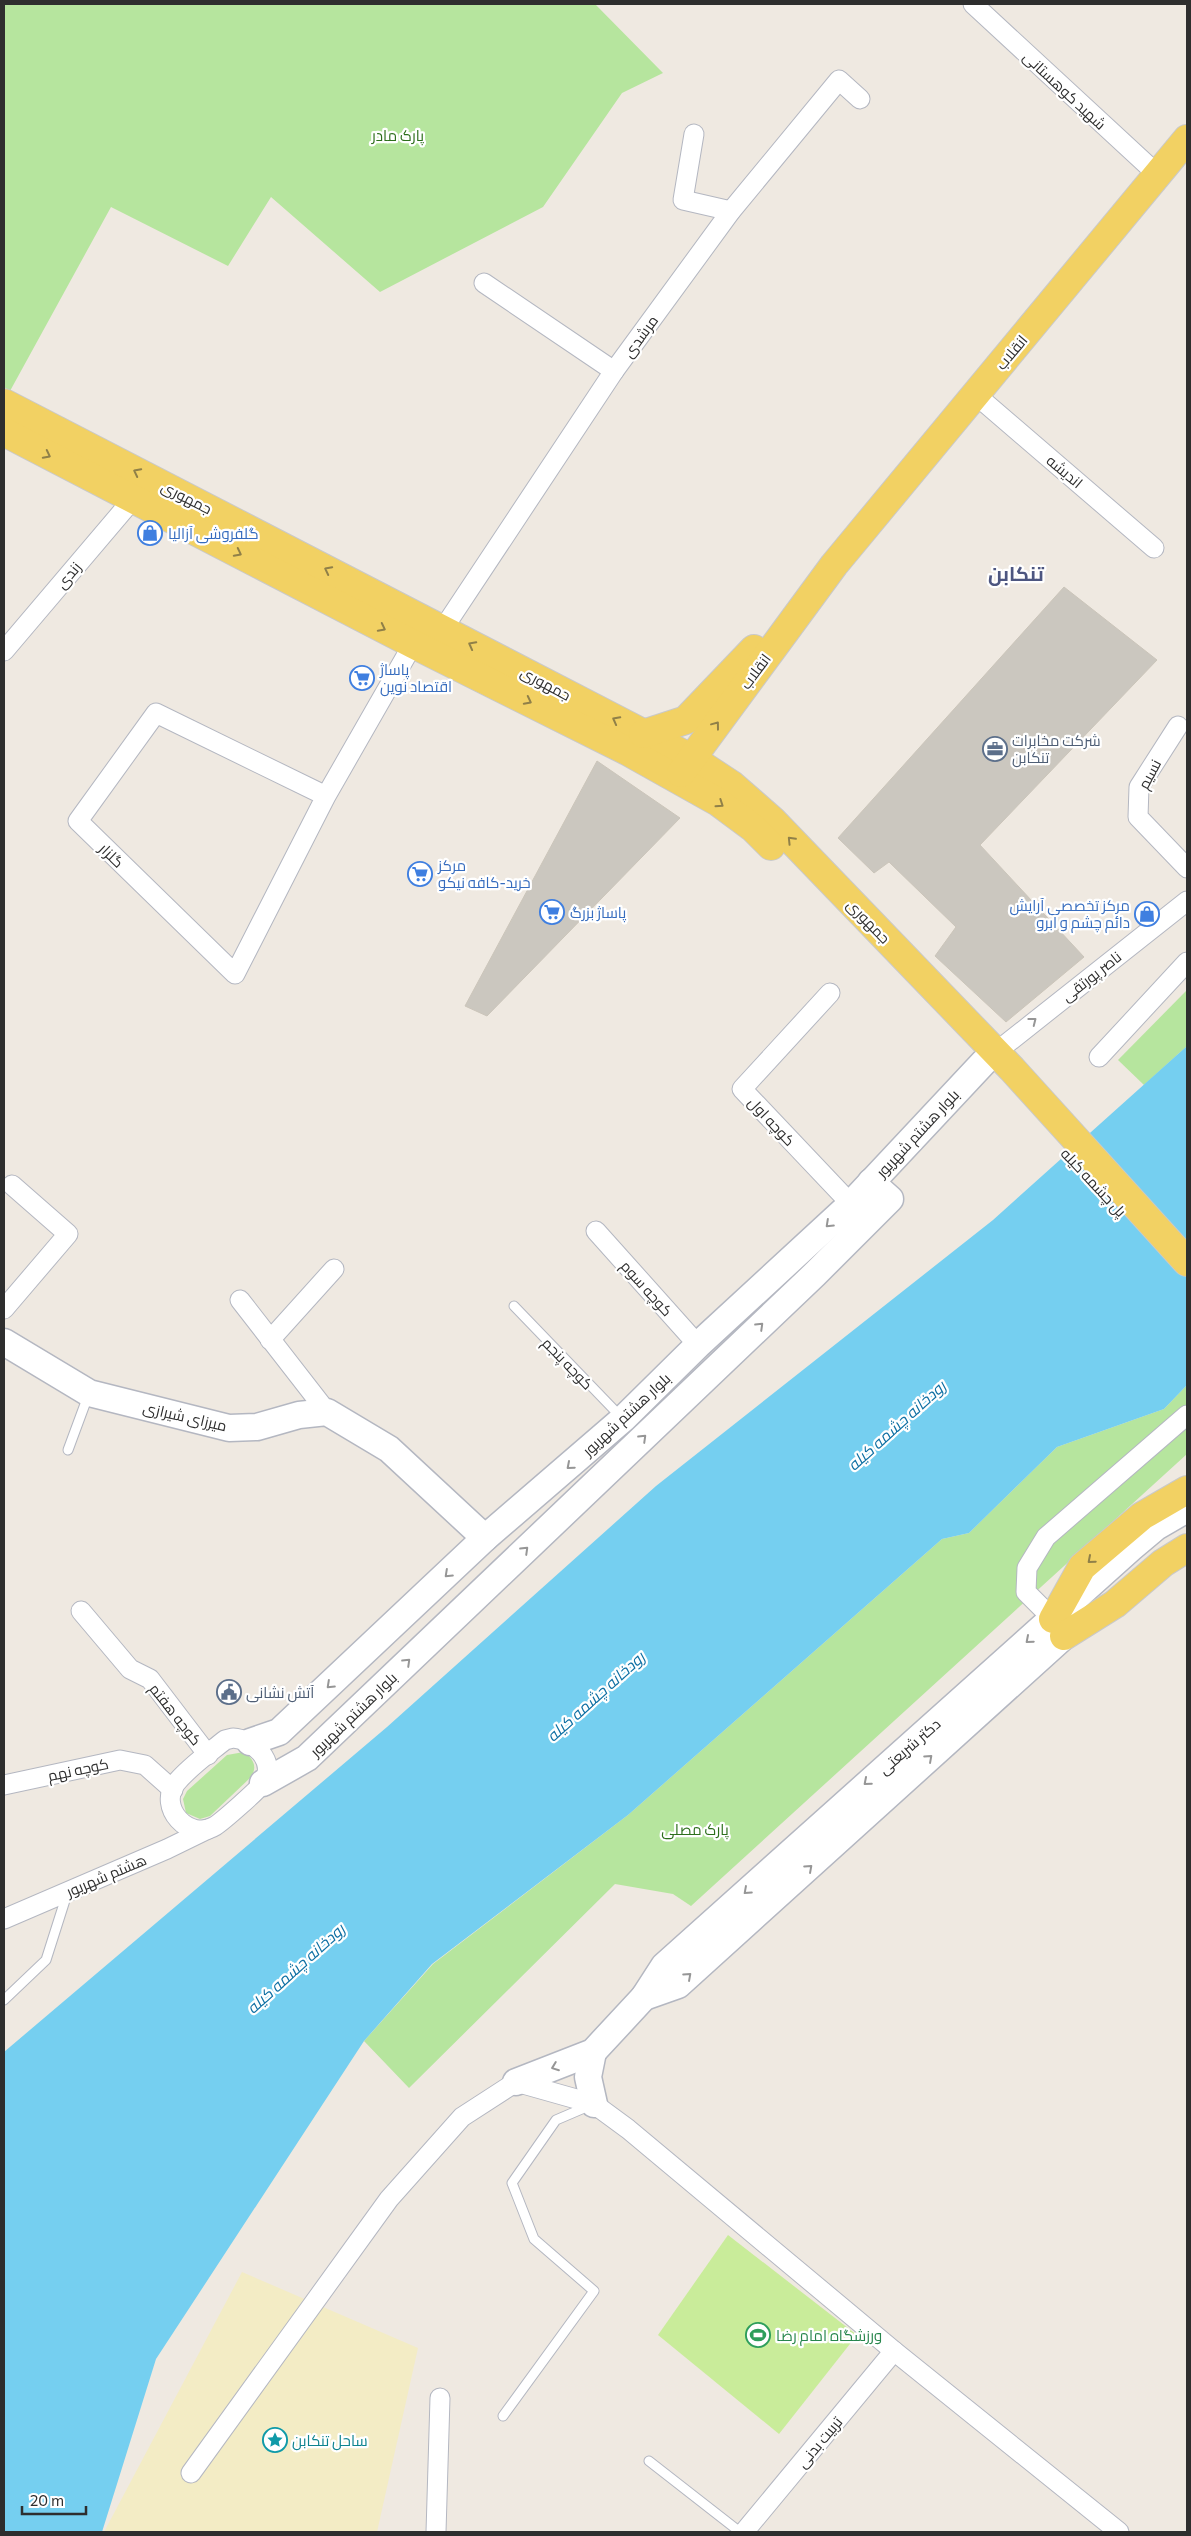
<svg xmlns="http://www.w3.org/2000/svg" width="1191" height="2536" font-family="Commissioner,Cairo,sans-serif">
  <rect width="100%" height="100%" fill="#efe9e1"/>
  <g fill="#b6e59e">
    <polygon points="4,4 595,4 663,73 622,93 543,207 380,292 271,197 228,266 111,207 10,391 4,387"/>
    <polygon points="1187,990 1187,1046 1144,1085 1118,1060"/>
    <polygon points="1187,1385 1187,1454 691,1906 673,1894 615,1884 409,2088 364,2041 433,1964 628,1815 942,1539 969,1533 1057,1447 1164,1409"/>
    <path d="M 244,1752 C 254,1759 258,1768 250,1778 L 210,1816 L 200,1819 L 186,1813 L 183,1799 L 187,1791 L 227,1755 Z"/>
  </g>
  <polygon fill="#f3ecc5" points="242,2272 418,2348 377,2532 104,2532"/>
  <polygon fill="#c9ec9a" points="728,2235 857,2335 779,2434 658,2335"/>
  <polygon fill="#75cff0" points="1187,1046 1187,1385 1164,1409 1057,1447 969,1533 942,1539 628,1815 432,1964 364,2041 156,2359 102,2532 4,2532 4,2052 387,1727 656,1486 993,1220"/>
  <g fill="#cbc7bf" stroke="#cbc5ba">
    <polygon points="1064,587 1157,660 980,845 1084,957 1006,1022 935,956 956,927 889,862 874,873 838,838"/>
    <polygon points="597,761 680,818 487,1016 465,1006"/>
  </g>
  <g fill="none" stroke-linecap="round" stroke-linejoin="round">
    <defs>
      <g id="lane">
        <polyline points="514,1306 621,1417"/>
        <polyline points="68,1450 88,1396"/>
        <polyline points="4,2000 46,1960 67,1894"/>
        <polyline points="503,2416 594,2291 534,2239 512,2183 556,2120 591,2105"/>
        <polyline points="649,2461 740,2532"/>
      </g>
      <g id="street">
        <polyline points="973,4 1158,175"/>
        <polyline points="694,134 683,200 731,211"/>
        <polyline points="484,283 614,371"/>
        <polyline points="976,395 1154,548"/>
        <polyline points="443,629 614,371 731,211 839,80 860,99"/>
        <polyline points="4,651 133,499"/>
        <polyline points="1178,726 1139,787 1138,817 1187,868"/>
        <polyline points="326,796 156,713 78,821 235,974 326,796 413,644"/>
        <polyline points="830,993 742,1089 851,1204"/>
        <polyline points="1099,1057 1187,962"/>
        <polyline points="986,1060 1187,901"/>
        <polyline points="596,1231 698,1345"/>
        <polyline points="240,1300 327,1412"/>
        <polyline points="4,1309 68,1234 12,1185"/>
        <polyline points="270,1340 334,1269"/>
        <polyline points="81,1611 130,1669 150,1679 208,1755"/>
        <polyline points="1053,1619 1026,1592 1027,1568 1046,1537 1187,1415"/>
        <path d="M 233,1738 C 252,1739 278,1761 263,1783 C 258,1790 223,1821 215,1826 C 189,1842 157,1807 176,1783 C 189,1767 209,1753 225,1740 Z"/>
        <polyline points="4,1785 120,1760 145,1765 173,1790"/>
        <polyline points="4,1919 167,1849 208,1829"/>
        <polyline points="191,2473 389,2199 462,2117 516,2082 594,2104 628,2129 894,2351 1119,2532"/>
        <polyline points="436,2532 440,2398"/>
        <polyline points="744,2532 894,2351"/>
      </g>
      <g id="secondary">
        <polyline points="4,1342 89,1393 229,1428 257,1427 299,1415 327,1412 389,1449 485,1538"/>
        <polyline points="250,1742 279,1732 485,1538 623,1419 698,1345 851,1204 984,1062"/>
        <polyline points="263,1783 307,1758 815,1274 890,1199 871,1182"/>
        <polyline points="644,1997 678,1985 1064,1636 1080,1619"/>
        <polyline points="593,2052 588,2077 594,2104"/>
        <polyline points="516,2082 593,2052 644,1997 664,1966 1131,1548 1156,1527 1187,1509"/>
      </g>
      <g id="primary">
        <polyline points="4,403 691,758 732,785 772,820 1012,1069 1187,1262"/>
        <polyline points="4,432 413,644 627,751 718,802 753,828 771,846"/>
        <polyline points="643,734 686,720 754,649"/>
        <polyline points="681,773 834,565 1187,139"/>
        <polyline points="1053,1619 1082,1567 1142,1516 1187,1490"/>
        <polyline points="1064,1636 1115,1604 1163,1563 1187,1548"/>
      </g>
    </defs>
    <use href="#lane" stroke="#b4b7c1" stroke-width="11"/>
    <use href="#street" stroke="#b4b7c1" stroke-width="21"/>
    <use href="#secondary" stroke="#b4b7c1" stroke-width="29"/>
    <use href="#primary" stroke="#c9c9c9" stroke-width="30"/>
    <use href="#lane" stroke="#fff" stroke-width="9"/>
    <use href="#street" stroke="#fff" stroke-width="19"/>
    <use href="#secondary" stroke="#fff" stroke-width="26"/>
    <use href="#primary" stroke="#f2d163" stroke-width="28"/>
  </g>
  <defs><path id="oneway-chevron" d="M-2-3.5L2.5 0L-2 3.5" fill="none" stroke-width="1.6" stroke-linecap="round" stroke-linejoin="round" transform="scale(1.25)"/></defs>
  <g stroke="#908048">
    <use href="#oneway-chevron" transform="translate(47 455) rotate(27)"/>
    <use href="#oneway-chevron" transform="translate(137 472) rotate(-153)"/>
    <use href="#oneway-chevron" transform="translate(238 553) rotate(27)"/>
    <use href="#oneway-chevron" transform="translate(328 570) rotate(-153)"/>
    <use href="#oneway-chevron" transform="translate(382 628) rotate(27)"/>
    <use href="#oneway-chevron" transform="translate(472 645) rotate(-152)"/>
    <use href="#oneway-chevron" transform="translate(528 701) rotate(27)"/>
    <use href="#oneway-chevron" transform="translate(616 720) rotate(-152)"/>
    <use href="#oneway-chevron" transform="translate(716 725) rotate(-53)"/>
    <use href="#oneway-chevron" transform="translate(720 804) rotate(34)"/>
    <use href="#oneway-chevron" transform="translate(791 840) rotate(-134)"/>
    <use href="#oneway-chevron" transform="translate(1091 1560) rotate(139)"/>
  </g>
  <g stroke="#969696">
    <use href="#oneway-chevron" transform="translate(1033 1021) rotate(-38)"/>
    <use href="#oneway-chevron" transform="translate(829 1224) rotate(137)"/>
    <use href="#oneway-chevron" transform="translate(760 1326) rotate(-44)"/>
    <use href="#oneway-chevron" transform="translate(643 1438) rotate(-44)"/>
    <use href="#oneway-chevron" transform="translate(570 1466) rotate(139)"/>
    <use href="#oneway-chevron" transform="translate(525 1550) rotate(-44)"/>
    <use href="#oneway-chevron" transform="translate(448 1574) rotate(137)"/>
    <use href="#oneway-chevron" transform="translate(1029 1640) rotate(139)"/>
    <use href="#oneway-chevron" transform="translate(407 1662) rotate(-44)"/>
    <use href="#oneway-chevron" transform="translate(330 1685) rotate(137)"/>
    <use href="#oneway-chevron" transform="translate(929 1758) rotate(-42)"/>
    <use href="#oneway-chevron" transform="translate(867 1782) rotate(139)"/>
    <use href="#oneway-chevron" transform="translate(809 1868) rotate(-42)"/>
    <use href="#oneway-chevron" transform="translate(747 1891) rotate(138)"/>
    <use href="#oneway-chevron" transform="translate(688 1976) rotate(-42)"/>
    <use href="#oneway-chevron" transform="translate(555 2067) rotate(159)"/>
  </g>
  <defs>
    <symbol id="shop-ring" viewBox="-11 -11 22 22"><circle r="9.5" fill="#fff" stroke="#3f7fe0" stroke-width="1.5"/><path d="M-5-2.5h2.3a2.7 3.5 0 0 1 5.4 0H5L5.5 6h-11ZM-1.5-2.5h3a1.5 2.3 0 0 0-3 0Z" fill="#3f7fe0"/></symbol>
    <symbol id="supermarket-ring" viewBox="-11 -11 22 22"><circle r="9.5" fill="#fff" stroke="#3f7fe0" stroke-width="1.5"/><path d="M-6-5.5h2.5l.6 2H6L4.5 2H-2.5L-4.4-4H-6ZM-1.5 3.2a1.3 1.3 0 1 0 .1 0ZM3 3.2a1.3 1.3 0 1 0 .1 0Z" fill="#3f7fe0"/></symbol>
    <symbol id="office-ring" viewBox="-11 -11 22 22"><circle r="9.5" fill="#fff" stroke="#5c6f8a" stroke-width="1.5"/><path d="M-6-3h4V-5.5h4V-3h4V5H-6ZM-1-4.5V-3h2v-1.5ZM-6 0V1H6V0Z" fill="#5c6f8a"/></symbol>
    <symbol id="civic-ring" viewBox="-11 -11 22 22"><circle r="9.5" fill="#fff" stroke="#5c6f8a" stroke-width="1.5"/><path d="M-.6-6.5H3V-4.5H.6V-3L4-1V1h2V6H-6V1h2V-1L-.6-3ZM-1.2 2.5V6h2.4V2.5Z" fill="#5c6f8a"/></symbol>
    <symbol id="stadium-ring" viewBox="-11 -11 22 22"><circle r="9.5" fill="#fff" stroke="#2e9e5b" stroke-width="1.5"/><path d="M0-5a6.5 5 0 1 0 0 10a6.5 5 0 1 0 0-10ZM-3.5-1.8h7v3.6h-7Z" fill="#2e9e5b"/></symbol>
    <symbol id="sight-ring" viewBox="-11 -11 22 22"><circle r="9.5" fill="#fff" stroke="#0f9aa8" stroke-width="1.5"/><path d="M0-6L1.8-2.2L6-1.7L2.9 1.2L3.7 5.4L0 3.3L-3.7 5.4L-2.9 1.2L-6-1.7L-1.8-2.2Z" fill="#0f9aa8"/></symbol>
  </defs>
  <g fill-rule="evenodd">
    <use href="#shop-ring" x="136" y="519" width="28" height="28"/>
    <use href="#supermarket-ring" x="348" y="664" width="28" height="28"/>
    <use href="#office-ring" x="981" y="735" width="28" height="28"/>
    <use href="#supermarket-ring" x="406" y="860" width="28" height="28"/>
    <use href="#supermarket-ring" x="538" y="898" width="28" height="28"/>
    <use href="#shop-ring" x="1133" y="900" width="28" height="28"/>
    <use href="#civic-ring" x="215" y="1678" width="28" height="28"/>
    <use href="#stadium-ring" x="744" y="2321" width="28" height="28"/>
    <use href="#sight-ring" x="261" y="2426" width="28" height="28"/>
  </g>
  <g text-anchor="middle" dominant-baseline="central" stroke-width="4.5" stroke-linejoin="round" paint-order="stroke">
    <g font-size="15" fill="#2e2e2e" stroke="#fff">
      <text transform="translate(1065 90) rotate(43)">شهید کوهستانی</text>
      <text transform="translate(640 336) rotate(-54)">مرشدی</text>
      <text transform="translate(1011 352) rotate(-50)">انقلاب</text>
      <text transform="translate(1065 471) rotate(40)">اندیشه</text>
      <text transform="translate(187 497) rotate(27)">جمهوری</text>
      <text transform="translate(68 575) rotate(-50)">زندی</text>
      <text transform="translate(755 671) rotate(-53)">انقلاب</text>
      <text transform="translate(546 683) rotate(28)">جمهوری</text>
      <text transform="translate(1149 774) rotate(-62)">نسیم</text>
      <text transform="translate(112 855) rotate(44)">گلزار</text>
      <text transform="translate(869 921) rotate(46)">جمهوری</text>
      <text transform="translate(1091 976) rotate(-38)">ناصر پورتقی</text>
      <text transform="translate(772 1121) rotate(47)">کوچه اول</text>
      <text transform="translate(917 1133) rotate(-47)">بلوار هشتم شهریور</text>
      <text transform="translate(1094 1182) rotate(47)">پل چشمه کیله</text>
      <text transform="translate(647 1288) rotate(48)">کوچه سوم</text>
      <text transform="translate(568 1363) rotate(46)">کوچه پنجم</text>
      <text transform="translate(626 1414) rotate(-43)">بلوار هشتم شهریور</text>
      <text transform="translate(185 1416) rotate(13)">میرزای شیرازی</text>
      <text transform="translate(176 1714) rotate(52)">کوچه هفتم</text>
      <text transform="translate(353 1714) rotate(-44)">بلوار هشتم شهریور</text>
      <text transform="translate(909 1746) rotate(-41)">دکتر شریعتی</text>
      <text transform="translate(78 1769) rotate(-12)">کوچه نهم</text>
      <text transform="translate(106 1875) rotate(-23)">هشتم شهریور</text>
      <text transform="translate(819 2442) rotate(-50)">تربیت بدنی</text>
    </g>
    <g font-size="15" fill="#2c6e1b" stroke="#fff">
      <text x="398" y="135">پارک مادر</text>
      <text x="695" y="1829">پارک مصلی</text>
    </g>
    <g font-size="15" fill="#366cbe" stroke="#fff" text-anchor="start">
      <text x="168" y="533">گلفروشی آزالیا</text>
      <text x="380" y="669">پاساژ<tspan x="380" dy="17">اقتصاد نوین</tspan></text>
      <text x="438" y="865">مرکز<tspan x="438" dy="17">خرید-کافه نیکو</tspan></text>
      <text x="1130" y="905" text-anchor="end">مرکز تخصصی آرایش<tspan x="1130" dy="17">دائم چشم و ابرو</tspan></text>
      <text x="570" y="912">پاساژ بزرگ</text>
    </g>
    <g font-size="15" fill="#4e5e75" stroke="#fff" text-anchor="start">
      <text x="1012" y="740">شرکت مخابرات<tspan x="1012" dy="17">تنکابن</tspan></text>
      <text x="246" y="1692">آتش نشانی</text>
    </g>
    <g font-size="15" fill="#27864d" stroke="#fff" text-anchor="start">
      <text x="776" y="2335">ورزشگاه امام رضا</text>
    </g>
    <g font-size="15" fill="#0d838f" stroke="#fff" text-anchor="start">
      <text x="292" y="2440">ساحل تنکابن</text>
    </g>
    <g font-size="16" font-style="italic" fill="#0d6fa3" stroke="#fff">
      <text transform="translate(896 1425) rotate(-42)">رودخانه چشمه کیله</text>
      <text transform="translate(595 1696) rotate(-42)">رودخانه چشمه کیله</text>
      <text transform="translate(295 1968) rotate(-42)">رودخانه چشمه کیله</text>
    </g>
    <g font-size="20" font-weight="bold" fill="#4d5680" stroke="#fff">
      <text x="1016" y="573">تنکابن</text>
    </g>
  </g>
  <rect width="1191" height="2536" fill="none" stroke="#2e2e2e" stroke-width="10"/>
  <path d="M22 2506v8h64v-8" fill="none" stroke="#2e2e2e" stroke-width="2.5"/>
  <text x="30" y="2506" font-size="15" fill="#2e2e2e" stroke="#ffffff" stroke-width="4" paint-order="stroke">20 m</text>
</svg>
